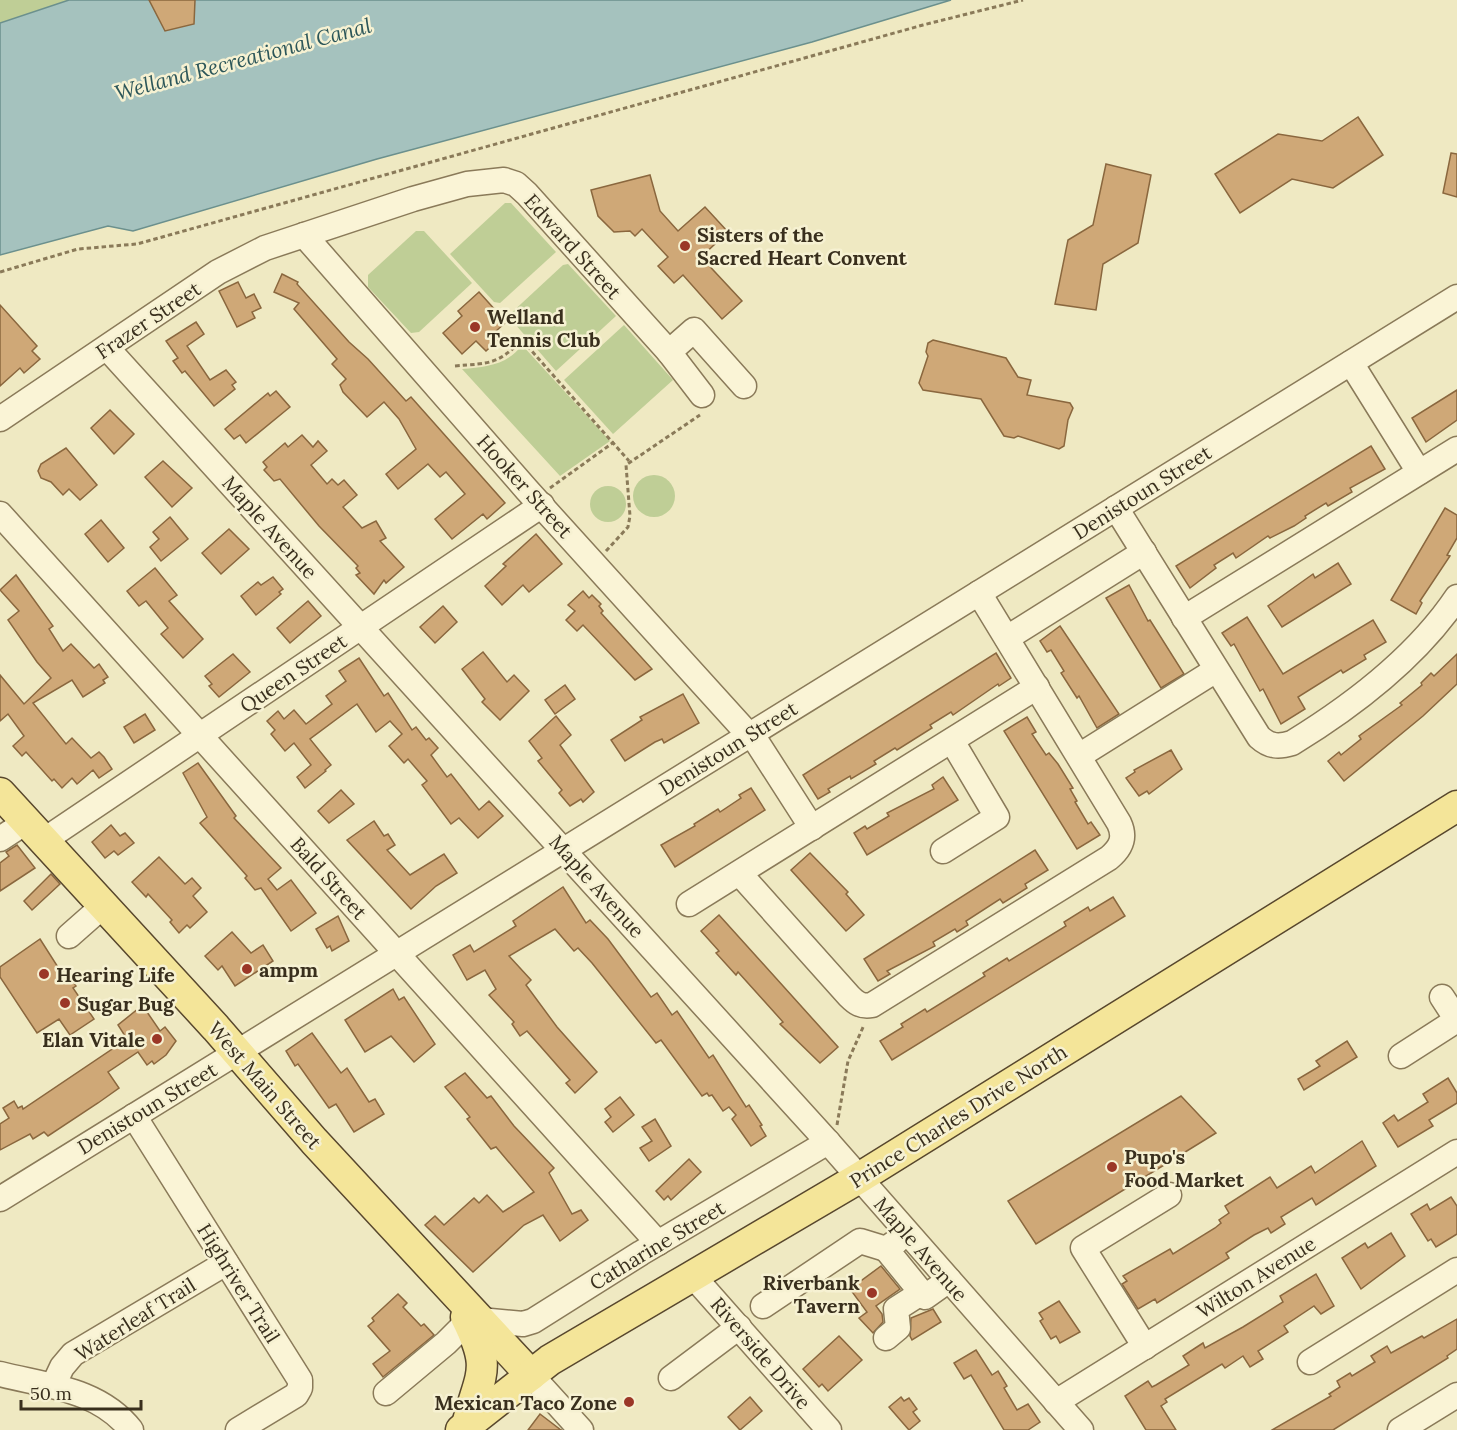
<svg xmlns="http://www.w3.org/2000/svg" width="1457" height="1430" font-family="Lora,serif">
  <rect width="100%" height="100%" fill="#efe9c2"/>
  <g fill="#bfce96">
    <polygon points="0,0 69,0 0,23"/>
    <polygon points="505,203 511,203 556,252 500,303 494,302 450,254"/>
    <polygon points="416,231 424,231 472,283 419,332 411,333 368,287 368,275"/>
    <polygon points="568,264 616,316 556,371 508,316 563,265"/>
    <polygon points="624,325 673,380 613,434 564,380"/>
    <path d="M 522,345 L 610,441 L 560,476 L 462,369 C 486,367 507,365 522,345 Z"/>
    <circle cx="654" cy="496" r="21"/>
    <circle cx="608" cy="504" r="18"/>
  </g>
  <polygon fill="#a5c2be" stroke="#6b908d" stroke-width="1.5" points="69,0 951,0 812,42 377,159 133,231 108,226 0,255 0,23"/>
  <g fill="#cfa877" stroke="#8a673e" stroke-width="1.5">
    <polygon points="149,0 195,0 194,24 165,31"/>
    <polygon points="1358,117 1383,155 1333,188 1292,179 1240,213 1215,174 1278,134 1322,141"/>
    <polygon points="1451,153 1457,154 1457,197 1443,193"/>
    <polygon points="1106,164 1151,175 1138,243 1103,264 1096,310 1055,304 1068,240 1093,225"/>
    <polygon points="650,175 660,211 678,231 705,207 728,232 701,257 742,301 722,319 683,275 674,283 658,266 668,257 642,229 635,236 630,231 614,232 598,216 591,190"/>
    <polygon points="282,274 298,282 297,284 349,342 368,359 406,401 411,397 505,503 487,519 483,514 452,539 435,519 465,494 446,472 440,477 428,464 398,489 386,474 416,449 399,419 384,402 367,417 343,392 340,385 346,379 332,364 337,359 294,309 299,303 274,292"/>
    <polygon points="238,282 246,298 254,294 261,308 252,312 255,318 237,327 219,291"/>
    <polygon points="479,292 506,322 495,332 500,338 486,351 476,341 462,354 443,333 462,316 458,311"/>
    <polygon points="0,305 37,346 32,351 40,359 24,373 20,368 0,386"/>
    <polygon points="196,322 204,334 187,346 210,380 226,370 236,382 232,385 235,389 214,406 185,371 182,373 173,361 178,358 166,341"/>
    <polygon points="933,340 1006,358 1018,377 1031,380 1027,395 1070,403 1073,408 1068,420 1064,446 1059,449 1018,436 1014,438 1004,436 981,399 923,390 919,383 928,356 926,352 928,343"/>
    <polygon points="1457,390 1457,420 1426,442 1412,418"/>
    <polygon points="276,391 290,407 246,443 240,435 234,439 225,429 268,393 270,396"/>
    <polygon points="110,410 134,434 114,454 91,428"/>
    <polygon points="302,435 313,447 318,441 327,451 311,465 327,484 332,479 338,485 344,480 357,495 343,507 362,528 376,521 386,538 380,541 404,567 386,583 384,580 374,594 356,575 360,573 356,568 358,566 319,526 280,479 274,481 264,470 267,467 263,462 285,443 288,447"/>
    <polygon points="1371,446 1385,469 1350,488 1352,492 1328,506 1326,503 1305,516 1306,518 1294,526 1270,538 1268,536 1236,558 1233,553 1214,565 1216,568 1190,588 1176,566"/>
    <polygon points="66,448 97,485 80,500 69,489 63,495 51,482 41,478 38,471 41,464"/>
    <polygon points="163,461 192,488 172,507 145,477"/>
    <polygon points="1445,508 1457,515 1457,538 1447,555 1450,556 1420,601 1422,603 1416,614 1391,600"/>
    <polygon points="170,517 188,539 161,561 150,547 159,539 153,532"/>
    <polygon points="101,520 124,548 108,562 85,534"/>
    <polygon points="229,529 249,549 221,574 202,553"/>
    <polygon points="536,534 562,564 529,592 523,585 502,605 485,586 506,566 503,564"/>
    <polygon points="1338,563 1351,584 1282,627 1268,606 1313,574 1315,578"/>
    <polygon points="155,568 177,595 169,601 203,639 183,658 161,634 168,628 146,601 139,606 127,591"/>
    <polygon points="16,575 53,626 49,629 63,651 71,644 94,668 99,664 108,677 103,680 105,683 83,697 72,680 33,703 66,744 72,738 91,758 99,752 104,757 112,769 99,778 93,770 77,784 72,778 62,788 54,779 52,781 26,752 22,756 13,746 24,736 8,714 0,721 0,675 24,704 51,678 37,662 8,620 19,611 0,590"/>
    <polygon points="273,577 283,589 279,592 281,594 256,615 241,596 258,582 261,585"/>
    <polygon points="1129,585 1148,621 1150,620 1184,674 1161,688 1106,598"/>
    <polygon points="583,591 589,598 592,595 601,604 599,606 603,611 601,613 652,669 635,680 583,625 577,631 566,620 575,611 568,605"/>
    <polygon points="308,601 321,616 290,643 277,628"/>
    <polygon points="443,606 457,622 435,643 420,627"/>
    <polygon points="1247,617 1283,674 1373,620 1386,642 1364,655 1366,659 1343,673 1341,670 1298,697 1305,709 1281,724 1263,689 1260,691 1234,644 1231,646 1222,633"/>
    <polygon points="1060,626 1119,714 1097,728 1079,696 1077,698 1061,673 1064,671 1051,650 1047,652 1040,641"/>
    <polygon points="483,652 507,682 514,675 529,691 500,720 482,702 485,699 462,669"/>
    <polygon points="996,653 1011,678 999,686 998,684 953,715 951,712 930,725 932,728 897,750 895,748 874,761 876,764 851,779 850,776 828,789 830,792 818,799 803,775"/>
    <polygon points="233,654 250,672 219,697 209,686 212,684 205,676"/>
    <polygon points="1457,654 1457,684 1423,716 1344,781 1328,761 1339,752 1341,755 1361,739 1359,736 1402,705 1400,703 1422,685 1421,683 1431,673 1434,676"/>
    <polygon points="359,658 384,696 388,693 412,730 416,727 426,740 429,738 438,748 431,755 447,777 451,774 479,810 489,801 503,816 478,838 459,818 451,824 422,785 427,781 408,759 404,763 389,746 402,734 390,721 376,732 357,704 310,739 331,765 325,770 326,771 305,788 297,777 311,765 294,743 285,751 271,734 275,730 267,721 278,711 284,719 294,710 306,724 332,704 326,696 346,681 339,671"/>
    <polygon points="565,685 575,699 555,714 545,700"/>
    <polygon points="683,694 699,723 664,743 662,739 655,742 625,761 611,740 642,720 640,717"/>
    <polygon points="145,714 155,730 134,743 124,727"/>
    <polygon points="556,716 571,735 560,745 594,792 583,802 581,799 570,806 559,793 562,790 538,761 542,758 529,741"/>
    <polygon points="1027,717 1036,732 1032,734 1046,755 1049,753 1058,764 1073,788 1070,789 1077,801 1075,802 1088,824 1091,822 1100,835 1077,849 1004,731"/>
    <polygon points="1171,750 1182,769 1149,794 1147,791 1139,796 1126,778 1135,772 1134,770"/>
    <polygon points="198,763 236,816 234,818 281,868 268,879 277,890 291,880 316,913 291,931 261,888 255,890 245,878 247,876 200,823 207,817 183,773"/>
    <polygon points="943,777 958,800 867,855 854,833 865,826 867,829 889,816 887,813 934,789 932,785"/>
    <polygon points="751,788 765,810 675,867 661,845 695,826 694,824 718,809 720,812 741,798 739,795"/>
    <polygon points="341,790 354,804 329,823 318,811"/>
    <polygon points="374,821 384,836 388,834 395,845 387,850 410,875 444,854 457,873 436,886 411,909 347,840"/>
    <polygon points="111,825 120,836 125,833 134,843 118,855 114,851 105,858 92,842"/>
    <polygon points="17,845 35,868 0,891 0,863 9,856 6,852"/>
    <polygon points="1035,850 1048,870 1025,884 1027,888 1003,903 1000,899 966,921 968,925 957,932 955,929 933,942 935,946 887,971 890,974 878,981 864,959"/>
    <polygon points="810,853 848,892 846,894 864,915 846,931 791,870"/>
    <polygon points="159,857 185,884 192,878 201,888 193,896 207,912 190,928 187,925 179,933 170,922 172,920 148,894 146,897 132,882"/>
    <polygon points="51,874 60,884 32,910 24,901"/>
    <polygon points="563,887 586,923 590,920 608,939 651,997 657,993 672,1015 677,1011 709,1058 713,1055 746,1107 749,1105 762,1125 760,1126 766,1136 751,1146 732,1119 736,1115 729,1107 723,1111 712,1095 709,1096 707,1093 702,1096 661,1040 656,1043 592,963 578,948 574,951 555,929 509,956 531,980 526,985 557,1027 597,1072 575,1093 566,1083 570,1080 527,1031 520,1036 512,1024 514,1022 489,995 496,989 485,970 467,980 453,955 470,945 474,952 516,926 513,921"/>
    <polygon points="1113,897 1125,916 892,1060 880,1041 903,1027 901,1024 925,1009 927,1012 985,976 983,973 1007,958 1009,961 1066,926 1064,922 1088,907 1090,911"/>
    <polygon points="719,915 838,1047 820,1063 780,1024 783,1022 738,972 736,975 716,953 719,951 701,931"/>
    <polygon points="338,916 349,941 332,951 330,946 327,948 316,929"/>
    <polygon points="232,932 251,953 263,945 273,961 235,986 222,966 218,970 205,956"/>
    <polygon points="40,939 61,972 65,969 76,986 73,988 94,1019 70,1035 59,1019 37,1033 0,977 0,967"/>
    <polygon points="393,989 399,1000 404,997 435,1044 414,1062 391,1036 365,1052 345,1020"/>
    <polygon points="139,1008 142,1012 145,1009 160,1031 165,1027 176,1041 166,1055 154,1064 152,1061 147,1065 138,1052 108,1072 119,1088 98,1103 48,1136 44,1132 33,1139 30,1134 0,1150 0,1124 9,1118 3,1108 14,1101 18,1108 22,1106 23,1109 127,1039 118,1025"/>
    <polygon points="312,1033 341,1073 347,1068 369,1102 375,1099 384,1114 354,1132 336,1104 329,1108 298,1064 295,1066 286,1051"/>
    <polygon points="1347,1041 1357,1057 1304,1090 1298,1079 1320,1066 1316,1061"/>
    <polygon points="465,1073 487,1098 491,1096 514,1126 554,1168 549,1173 572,1214 581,1210 588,1220 560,1241 543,1215 524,1225 473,1272 425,1225 435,1216 444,1225 474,1198 479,1203 487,1195 503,1212 534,1192 496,1147 491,1149 467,1119 470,1117 445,1087"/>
    <polygon points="1448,1078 1457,1093 1457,1103 1429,1120 1433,1126 1398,1147 1383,1123 1394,1115 1398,1121 1428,1102 1423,1094"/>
    <polygon points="1181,1096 1216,1133 1036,1244 1008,1201"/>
    <polygon points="620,1097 634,1115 613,1132 605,1122 611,1117 605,1109"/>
    <polygon points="655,1119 671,1146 649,1161 640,1148 652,1141 642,1127"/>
    <polygon points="1362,1141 1376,1166 1316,1205 1312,1198 1281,1217 1285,1224 1271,1233 1268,1228 1254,1235 1226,1253 1229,1258 1157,1303 1155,1299 1138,1309 1122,1284 1127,1281 1123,1276 1170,1249 1173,1254 1215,1228 1221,1223 1219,1220 1229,1213 1225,1206 1270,1177 1277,1188 1311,1166 1315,1173"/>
    <polygon points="689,1159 701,1172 671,1200 668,1196 664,1200 656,1191"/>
    <polygon points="1451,1197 1457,1206 1457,1234 1436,1247 1431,1239 1428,1241 1411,1214 1427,1204 1430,1210"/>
    <polygon points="1391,1233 1405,1256 1361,1289 1342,1258 1365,1243 1368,1248"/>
    <polygon points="881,1266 900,1289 876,1306 882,1314 883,1322 873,1333 859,1318 867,1312 850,1289"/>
    <polygon points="1316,1274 1334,1306 1321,1314 1314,1306 1284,1326 1288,1332 1258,1351 1263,1359 1250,1367 1243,1356 1225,1368 1222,1364 1165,1399 1167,1402 1161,1406 1176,1430 1146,1430 1125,1396 1148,1381 1152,1387 1156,1385 1189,1365 1183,1356 1203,1343 1205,1348 1243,1327 1283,1302 1280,1296"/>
    <polygon points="398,1294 407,1303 403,1307 421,1326 424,1324 434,1335 383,1377 373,1364 390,1351 368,1326 374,1321 372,1318"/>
    <polygon points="1059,1301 1080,1332 1060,1343 1056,1336 1051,1339 1040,1321 1043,1319 1039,1313"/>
    <polygon points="933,1309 941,1322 912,1340 910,1336 911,1318"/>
    <polygon points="1457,1319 1457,1349 1447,1356 1448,1358 1333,1430 1272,1430 1331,1396 1329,1394 1340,1387 1337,1381 1350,1373 1352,1376 1375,1362 1371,1356 1387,1346 1391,1353 1422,1336 1424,1338"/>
    <polygon points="839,1336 862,1360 828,1391 822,1384 819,1387 803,1369"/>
    <polygon points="976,1350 992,1375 998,1371 1007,1386 1004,1388 1017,1410 1028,1404 1040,1422 1028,1430 1004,1430 971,1375 964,1379 954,1363"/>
    <polygon points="750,1397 762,1411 740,1430 728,1417"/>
    <polygon points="901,1397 904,1401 909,1398 917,1409 913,1412 920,1421 909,1430 889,1407"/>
    <polygon points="540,1414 561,1430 562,1430 528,1430"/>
  </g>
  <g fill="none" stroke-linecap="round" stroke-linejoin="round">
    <defs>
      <g id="minor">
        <polyline points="304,235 527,490 749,735"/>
        <polyline points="107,348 828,1142 1081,1430"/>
        <polyline points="669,352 694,330 744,386"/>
        <polyline points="1351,363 1419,472"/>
        <polyline points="0,419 218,272 265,248 413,199 467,184 504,180 516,184 527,194 669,352 702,395"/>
        <path d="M 1116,508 L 1259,737 C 1270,747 1279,747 1292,743 C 1354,705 1416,658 1457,597"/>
        <polyline points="0,514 658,1243"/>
        <polyline points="1184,618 1457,449"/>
        <polyline points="1007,638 1144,552"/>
        <polyline points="751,733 812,828"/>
        <polyline points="1079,756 1216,670"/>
        <polyline points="0,839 26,822"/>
        <polyline points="43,841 542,505"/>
        <polyline points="943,851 997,817 952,741"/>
        <path d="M 740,874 L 849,996 C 856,1003 861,1007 872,1005 L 1109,858 C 1121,848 1126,838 1119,823 L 979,593"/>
        <polyline points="689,904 1037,687"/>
        <polyline points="69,936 103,906"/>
        <polyline points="1442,997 1457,1020"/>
        <polyline points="1401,1056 1457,1020"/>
        <polyline points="134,1116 300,1380 300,1388 296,1395 238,1430"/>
        <polyline points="0,1199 1457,297"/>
        <polyline points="897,1241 886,1249 925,1297 949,1280"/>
        <polyline points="693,1276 829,1430"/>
        <polyline points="763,1306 860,1241 886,1249"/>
        <polyline points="480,1320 523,1324 533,1321 641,1253 828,1142"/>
        <polyline points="886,1338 898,1328 896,1309 921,1293"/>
        <polyline points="1145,1347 1083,1248 1169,1195"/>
        <polyline points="1310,1362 1457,1270"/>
        <path d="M 0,1374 C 47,1386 99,1389 131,1430"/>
        <polyline points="531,1375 581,1430"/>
        <polyline points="671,1378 739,1327"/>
        <polyline points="54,1384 62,1367 73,1354 226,1263"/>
        <polyline points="386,1393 446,1343 475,1314"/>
        <polyline points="1056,1402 1457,1152"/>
        <polyline points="1400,1430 1457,1395"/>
      </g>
      <g id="major">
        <polyline points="0,793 216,1028 314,1141 531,1375"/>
        <path d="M 466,1317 C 493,1371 480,1372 467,1425"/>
        <polyline points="461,1430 550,1360 859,1178 1457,806"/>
      </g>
    </defs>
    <use href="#minor" stroke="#8a7a59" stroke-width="27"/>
    <use href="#major" stroke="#58472d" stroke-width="33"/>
    <g stroke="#8a7a59" stroke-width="3" stroke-dasharray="4.5 3" stroke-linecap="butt">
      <polyline points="0,272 78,249 137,244 923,25 1023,0"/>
      <path d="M 455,366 C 490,363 497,365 522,340 L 629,461"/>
      <polyline points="550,488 614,442"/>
      <polyline points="606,551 628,527 630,516 626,465 700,415"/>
      <polyline points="837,1125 848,1061 864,1025"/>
    </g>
    <use href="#minor" stroke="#faf4d6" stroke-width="24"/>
    <use href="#major" stroke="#f4e599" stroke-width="30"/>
  </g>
  <g fill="#9b3727" stroke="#f6f1d2" stroke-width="2">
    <circle cx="685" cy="246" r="6"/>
    <circle cx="475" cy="327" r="6"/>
    <circle cx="247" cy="969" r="6"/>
    <circle cx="44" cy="974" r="6"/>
    <circle cx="65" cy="1003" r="6"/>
    <circle cx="157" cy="1039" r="6"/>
    <circle cx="1112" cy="1167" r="6"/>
    <circle cx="872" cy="1293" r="6"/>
    <circle cx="629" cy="1402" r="6"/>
  </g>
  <g text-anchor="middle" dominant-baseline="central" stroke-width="5" stroke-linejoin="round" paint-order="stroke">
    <g font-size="20" font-weight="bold" fill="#392f1d" stroke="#f6f1d2" text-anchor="start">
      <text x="697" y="234">Sisters of the<tspan x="697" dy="23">Sacred Heart Convent</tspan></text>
      <text x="487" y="316">Welland<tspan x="487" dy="23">Tennis Club</tspan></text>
      <text x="259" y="969">ampm</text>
      <text x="56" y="974">Hearing Life</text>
      <text x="77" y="1003">Sugar Bug</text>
      <text x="145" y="1039" text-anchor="end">Elan Vitale</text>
      <text x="1124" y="1156">Pupo's<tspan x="1124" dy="23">Food Market</tspan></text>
      <text x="860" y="1282" text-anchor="end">Riverbank<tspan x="860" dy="23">Tavern</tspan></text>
      <text x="617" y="1402" text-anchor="end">Mexican Taco Zone</text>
    </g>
    <g font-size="20" fill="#392f1d" stroke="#f6f1d2">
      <text transform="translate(573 246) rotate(48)">Edward Street</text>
      <text transform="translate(148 320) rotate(-34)">Frazer Street</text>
      <text transform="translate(525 486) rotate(48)">Hooker Street</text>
      <text transform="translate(1142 492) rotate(-32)">Denistoun Street</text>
      <text transform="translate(270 527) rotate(48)">Maple Avenue</text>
      <text transform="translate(293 673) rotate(-34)">Queen Street</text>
      <text transform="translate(728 748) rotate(-32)">Denistoun Street</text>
      <text transform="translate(329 878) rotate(48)">Bald Street</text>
      <text transform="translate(597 886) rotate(48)">Maple Avenue</text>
      <text transform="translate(265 1085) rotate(49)">West Main Street</text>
      <text transform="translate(147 1108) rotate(-31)">Denistoun Street</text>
      <text transform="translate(958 1116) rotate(-32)">Prince Charles Drive North</text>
      <text transform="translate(657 1245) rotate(-31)">Catharine Street</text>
      <text transform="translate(921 1249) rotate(49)">Maple Avenue</text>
      <text transform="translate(1256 1277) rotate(-32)">Wilton Avenue</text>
      <text transform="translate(239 1283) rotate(58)">Highriver Trail</text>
      <text transform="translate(135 1319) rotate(-32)">Waterleaf Trail</text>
      <text transform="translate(761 1353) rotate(49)">Riverside Drive</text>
    </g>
    <g font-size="21" font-style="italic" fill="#2c5659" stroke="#f6f1d2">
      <text transform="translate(243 59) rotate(-15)">Welland Recreational Canal</text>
    </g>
  </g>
  <path d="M21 1400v9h120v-9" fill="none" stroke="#392f1d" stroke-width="3"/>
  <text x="30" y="1400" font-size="18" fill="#392f1d" stroke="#f6f1d2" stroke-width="4.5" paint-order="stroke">50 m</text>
</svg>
